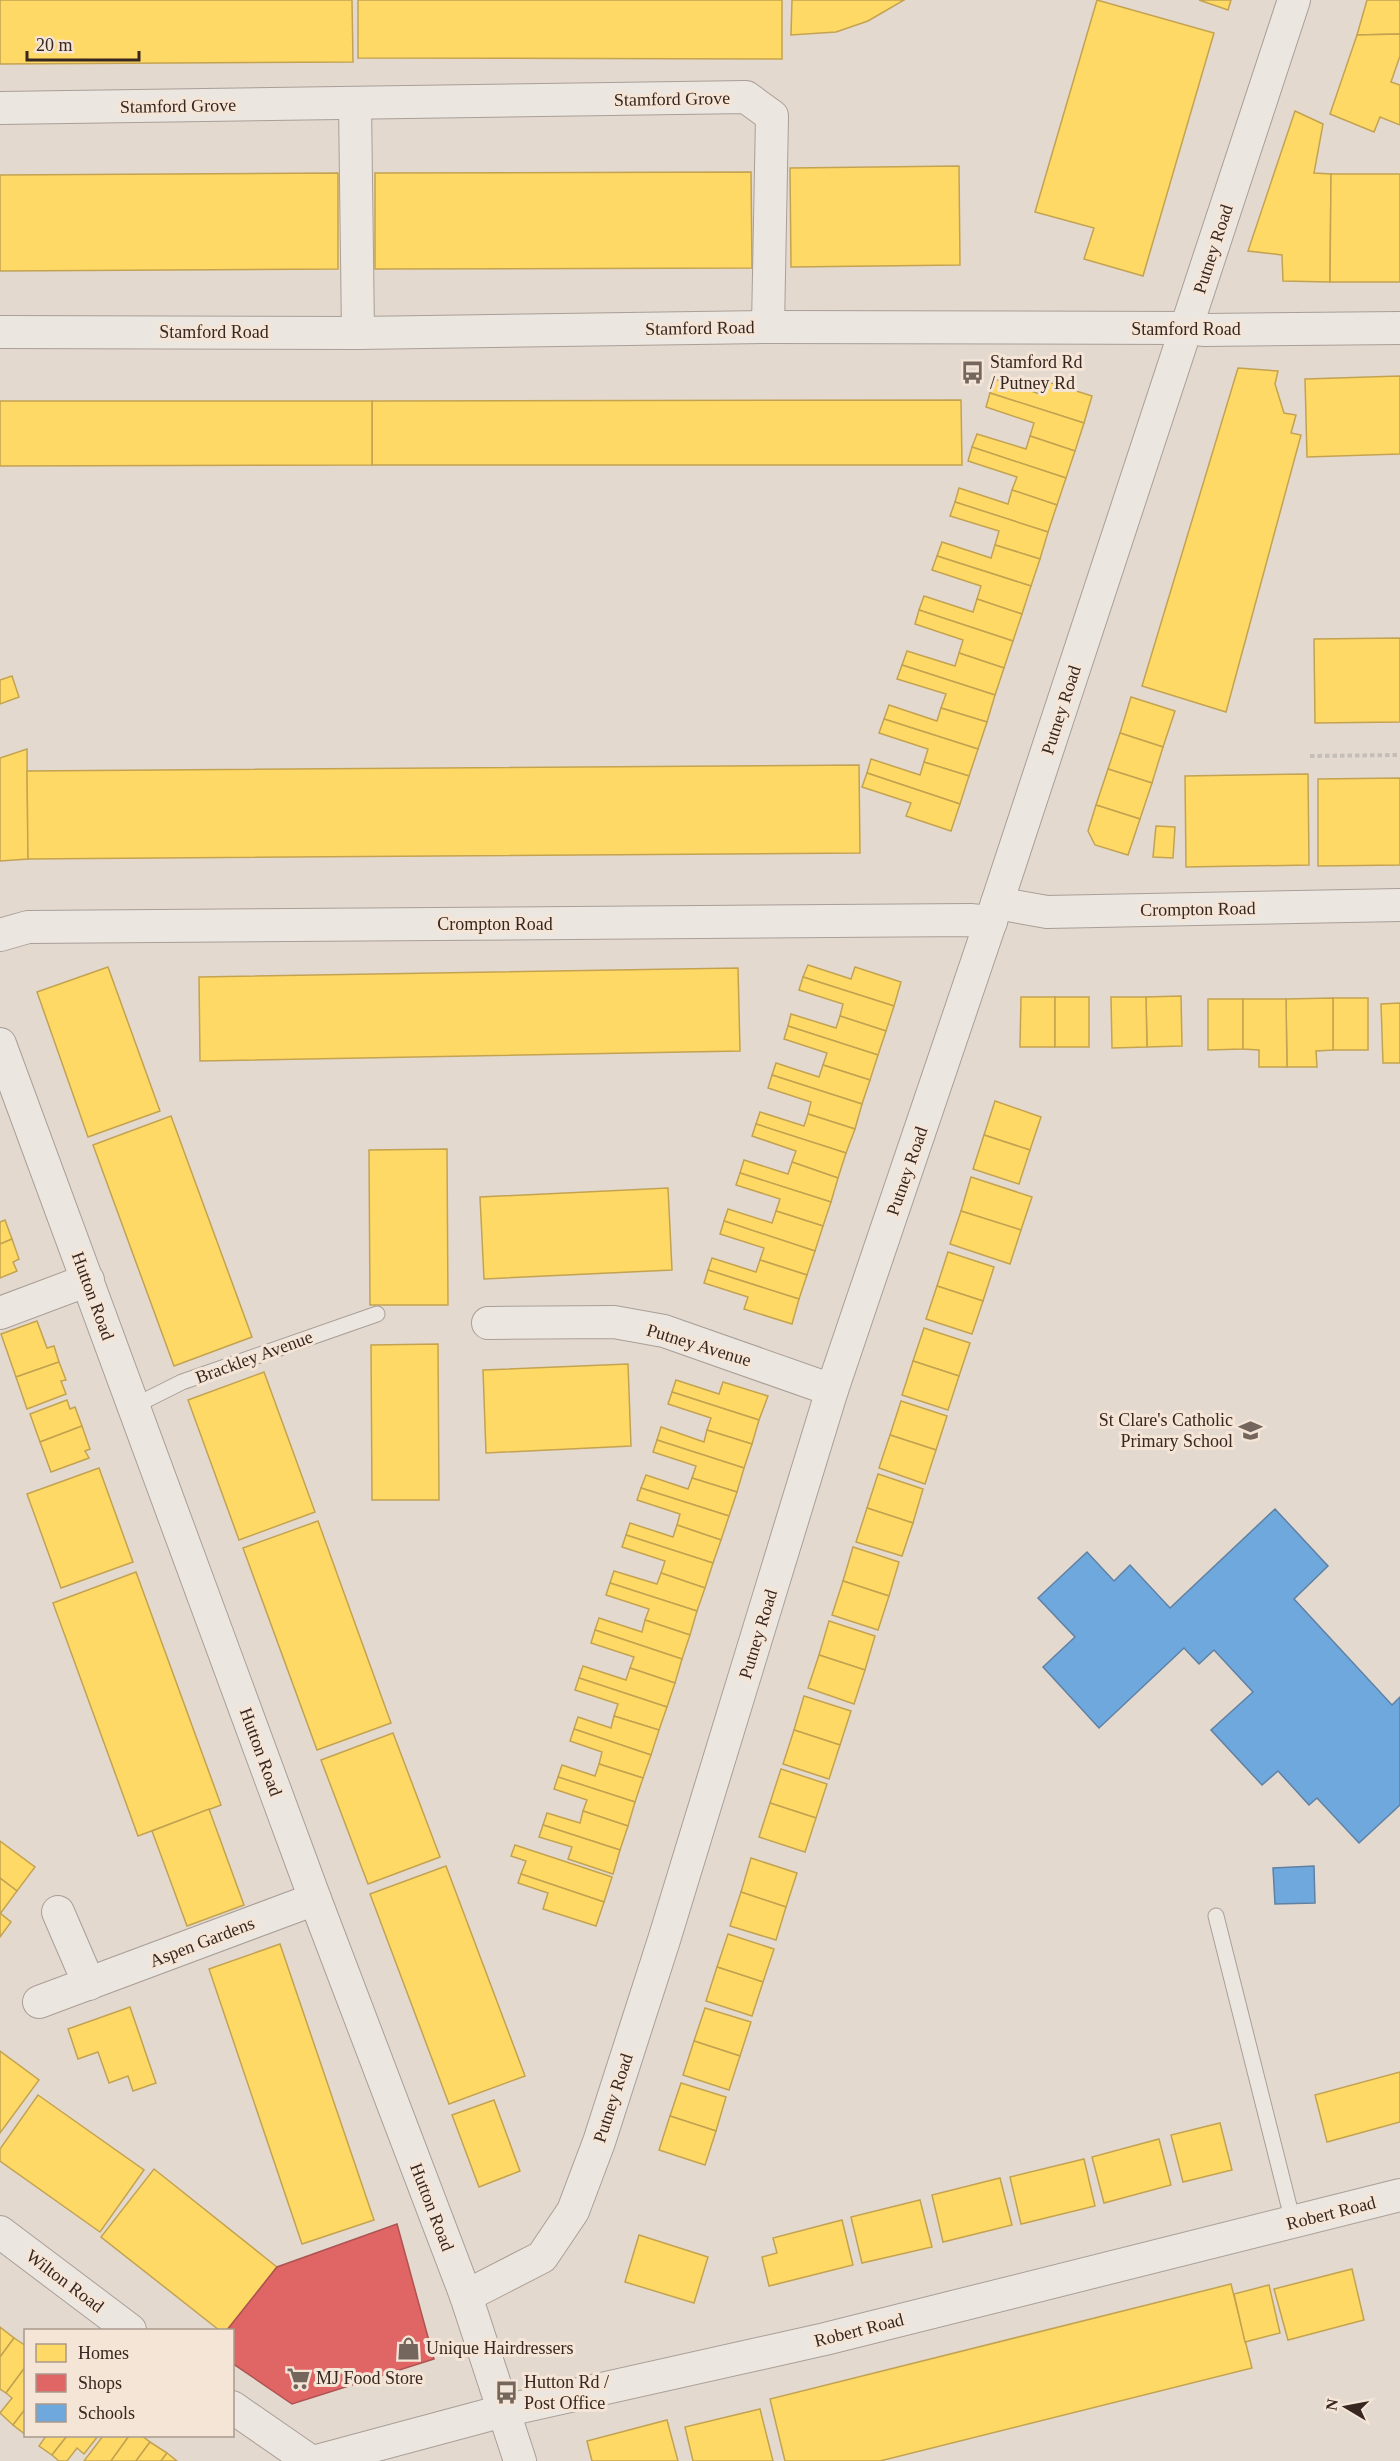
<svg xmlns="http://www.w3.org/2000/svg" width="1400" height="2461" font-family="Georgia,serif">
  <rect width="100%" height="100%" fill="#e4d9cf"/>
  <g fill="#ffd966" stroke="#c3a351" stroke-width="1.5">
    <polygon points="0,0 352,0 353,62 0,64"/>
    <polygon points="358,0 782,0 782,59 358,58"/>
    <polygon points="792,0 904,0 868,21 836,32 791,35"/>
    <polygon points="1097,0 1214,33 1143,276 1084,259 1094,228 1035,212"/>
    <polygon points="1199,0 1231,0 1228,10"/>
    <polygon points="1367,0 1400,0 1400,34 1357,35"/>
    <polygon points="1400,34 1400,56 1391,82 1400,85 1400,125 1380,117 1374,132 1330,114 1357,35"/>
    <polygon points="1295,111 1323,124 1314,173 1331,174 1330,282 1283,281 1282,255 1248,251"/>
    <polygon points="959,166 960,265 791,267 790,168"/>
    <polygon points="751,172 752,268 375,269 375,173"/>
    <polygon points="338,173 338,269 0,271 0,175"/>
    <polygon points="1331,174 1400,174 1400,282 1330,282"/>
    <polygon points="1238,368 1278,371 1275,384 1284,413 1296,415 1291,433 1301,435 1226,712 1142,686"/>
    <polygon points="1400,376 1400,454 1307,457 1305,379"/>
    <polygon points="994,379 1043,395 1048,382 1092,396 1084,423 990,393"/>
    <polygon points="990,393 1084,423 1075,451 1030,436 1034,423 986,407"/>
    <polygon points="961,400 962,465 372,465 372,401"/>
    <polygon points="0,401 372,401 372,465 0,466"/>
    <polygon points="977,434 1026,449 1030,436 1075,451 1066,478 972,447"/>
    <polygon points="972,447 1066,478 1057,505 1012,490 1017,477 968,461"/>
    <polygon points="959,488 1008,504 1012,490 1057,505 1048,532 955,502"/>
    <polygon points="955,502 1048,532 1040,559 995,545 999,531 950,516"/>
    <polygon points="942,542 991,558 995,545 1040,559 1031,586 937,556"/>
    <polygon points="937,556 1031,586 1022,614 977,599 981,586 932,570"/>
    <polygon points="924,596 973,612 977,599 1022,614 1013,641 919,610"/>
    <polygon points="919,610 1013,641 1004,668 959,653 963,640 915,624"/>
    <polygon points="1400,638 1400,722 1315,723 1314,639"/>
    <polygon points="907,651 955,666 959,653 1004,668 995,695 902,665"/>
    <polygon points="902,665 995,695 987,722 941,708 946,694 897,679"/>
    <polygon points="12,676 19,697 0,704 0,680"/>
    <polygon points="1131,697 1175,711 1163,747 1120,733"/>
    <polygon points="889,705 937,721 941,708 987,722 978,749 884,719"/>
    <polygon points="884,719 978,749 969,776 924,762 928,749 879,733"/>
    <polygon points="1120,733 1163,747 1152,783 1108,769"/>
    <polygon points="27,749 28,859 0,861 0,758"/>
    <polygon points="871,759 920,775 924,762 969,776 960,804 867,773"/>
    <polygon points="859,765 860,853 28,859 27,771"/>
    <polygon points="1108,769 1152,783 1140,819 1096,805"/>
    <polygon points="867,773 960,804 951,831 906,816 911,803 862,787"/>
    <polygon points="1308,774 1309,865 1186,867 1185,776"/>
    <polygon points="1400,778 1400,865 1318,866 1318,779"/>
    <polygon points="1096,805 1140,819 1128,855 1095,845 1088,831"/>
    <polygon points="1156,826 1175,827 1173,858 1153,857"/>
    <polygon points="808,965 851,979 855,967 901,982 894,1006 803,977"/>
    <polygon points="108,967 160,1111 88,1137 37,992"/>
    <polygon points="738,968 740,1051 200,1061 199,977"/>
    <polygon points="803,977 894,1006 886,1031 840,1016 843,1004 799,990"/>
    <polygon points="1181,996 1182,1046 1147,1047 1146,997"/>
    <polygon points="1021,997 1055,997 1055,1047 1020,1047"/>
    <rect x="1055" y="997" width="34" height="50"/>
    <polygon points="1111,997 1146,997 1147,1047 1112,1048"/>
    <rect x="1333" y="998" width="35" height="52"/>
    <polygon points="1333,998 1333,1050 1316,1051 1317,1067 1287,1067 1286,999"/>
    <polygon points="1208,999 1243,999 1243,1049 1208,1050"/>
    <polygon points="1243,999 1286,999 1287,1067 1259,1067 1259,1050 1243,1049"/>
    <polygon points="1400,1003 1400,1063 1383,1063 1381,1004"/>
    <polygon points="791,1014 836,1028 840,1016 886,1031 878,1055 788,1026"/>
    <polygon points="788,1026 878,1055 870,1080 823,1065 827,1053 784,1039"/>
    <polygon points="776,1063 819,1077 823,1065 870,1080 862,1104 772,1075"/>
    <polygon points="772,1075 862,1104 855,1129 808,1114 811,1102 768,1088"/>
    <polygon points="995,1101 1041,1117 1030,1150 984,1135"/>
    <polygon points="760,1112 804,1126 808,1114 855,1129 846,1153 756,1124"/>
    <polygon points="171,1116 252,1337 174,1366 93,1145"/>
    <polygon points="756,1124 846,1153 838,1178 792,1162 796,1151 752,1136"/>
    <polygon points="984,1135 1030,1150 1019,1184 973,1169"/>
    <polygon points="447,1149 448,1305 370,1305 369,1150"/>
    <polygon points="744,1160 788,1174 792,1162 838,1178 831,1202 740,1173"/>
    <polygon points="740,1173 831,1202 823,1226 776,1211 780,1199 736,1185"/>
    <polygon points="971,1177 1032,1197 1021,1230 961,1211"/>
    <polygon points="668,1188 672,1270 484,1279 480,1197"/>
    <polygon points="728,1209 772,1223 776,1211 823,1226 815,1251 724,1221"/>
    <polygon points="961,1211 1021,1230 1010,1264 950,1244"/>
    <polygon points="5,1220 12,1239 0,1244 0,1222"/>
    <polygon points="724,1221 815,1251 807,1275 760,1260 764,1248 720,1234"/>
    <polygon points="12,1239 19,1259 13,1262 17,1271 0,1278 0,1244"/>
    <polygon points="948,1252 994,1267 983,1301 937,1286"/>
    <polygon points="712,1258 756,1272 760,1260 807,1275 799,1299 708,1270"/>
    <polygon points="708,1270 799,1299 792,1324 744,1309 748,1297 704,1283"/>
    <polygon points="937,1286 983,1301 972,1334 926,1319"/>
    <polygon points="37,1321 47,1348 54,1346 59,1362 16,1377 1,1334"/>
    <polygon points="924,1328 970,1343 959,1376 913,1361"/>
    <polygon points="438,1344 439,1500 372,1500 371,1345"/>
    <polygon points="913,1361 959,1376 948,1410 902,1395"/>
    <polygon points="59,1362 66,1380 61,1381 66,1394 27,1409 16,1377"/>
    <polygon points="628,1364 631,1446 486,1453 483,1370"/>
    <polygon points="264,1372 315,1512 239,1540 188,1400"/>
    <polygon points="676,1380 719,1394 723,1382 768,1396 759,1420 672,1392"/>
    <polygon points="672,1392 759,1420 752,1444 707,1430 711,1418 668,1404"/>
    <polygon points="67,1400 70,1409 75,1407 82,1426 40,1442 30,1414"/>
    <polygon points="901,1401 947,1416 936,1450 890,1435"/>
    <polygon points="82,1426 90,1449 85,1451 89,1458 51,1472 40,1442"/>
    <polygon points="661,1427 704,1442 707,1430 752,1444 744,1468 657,1440"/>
    <polygon points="890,1435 936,1450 925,1484 879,1468"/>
    <polygon points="657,1440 744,1468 737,1492 692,1478 696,1466 653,1452"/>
    <polygon points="99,1468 133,1562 61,1588 27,1494"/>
    <polygon points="878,1474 923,1489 913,1523 867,1508"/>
    <polygon points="646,1475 688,1489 692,1478 737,1492 729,1516 641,1488"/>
    <polygon points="641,1488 729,1516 721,1540 677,1525 680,1514 637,1500"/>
    <polygon points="867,1508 913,1523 902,1556 856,1542"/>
    <polygon points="318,1521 391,1723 317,1750 243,1548"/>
    <polygon points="630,1523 673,1537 677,1525 721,1540 713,1563 626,1535"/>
    <polygon points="626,1535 713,1563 705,1588 661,1573 665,1561 622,1547"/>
    <polygon points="853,1547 899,1562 889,1596 843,1581"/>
    <polygon points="614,1571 657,1584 661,1573 705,1588 697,1611 610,1583"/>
    <polygon points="136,1572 221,1805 138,1836 53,1603"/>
    <polygon points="843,1581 889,1596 878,1630 832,1615"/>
    <polygon points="610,1583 697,1611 690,1635 645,1620 649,1609 606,1595"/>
    <polygon points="599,1618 642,1632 645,1620 690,1635 682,1659 595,1630"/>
    <polygon points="829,1621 875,1636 865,1670 819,1655"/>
    <polygon points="595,1630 682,1659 675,1683 630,1668 634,1657 591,1643"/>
    <polygon points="819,1655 865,1670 854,1704 808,1688"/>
    <polygon points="583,1666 626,1680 630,1668 675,1683 667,1707 579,1678"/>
    <polygon points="579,1678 667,1707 659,1730 614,1716 618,1704 575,1690"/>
    <polygon points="804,1696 851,1711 840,1745 794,1730"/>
    <polygon points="614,1716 659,1730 651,1755 574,1729 578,1717 611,1728"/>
    <polygon points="574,1729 651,1755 643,1778 599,1764 602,1752 570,1741"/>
    <polygon points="794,1730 840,1745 829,1779 783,1764"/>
    <polygon points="393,1733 440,1857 368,1884 321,1760"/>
    <polygon points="599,1764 643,1778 635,1802 558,1777 562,1765 595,1776"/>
    <polygon points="781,1769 827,1784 816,1818 770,1803"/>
    <polygon points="558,1777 635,1802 628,1826 583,1811 587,1800 554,1789"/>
    <polygon points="770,1803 816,1818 805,1852 759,1837"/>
    <polygon points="209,1809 244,1905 187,1926 152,1831"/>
    <polygon points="583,1811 628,1826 620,1850 543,1825 547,1813 580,1823"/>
    <polygon points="543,1825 620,1850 613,1874 568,1859 572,1847 539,1837"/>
    <polygon points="0,1841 35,1867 17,1891 0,1878"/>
    <polygon points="515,1845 612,1877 604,1902 521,1874 526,1861 511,1856"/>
    <polygon points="751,1858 797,1873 786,1907 741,1892"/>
    <polygon points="446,1866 525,2076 449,2104 370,1894"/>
    <polygon points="521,1874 604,1902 596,1926 543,1909 548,1893 518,1883"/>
    <polygon points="0,1878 17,1891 0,1914"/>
    <polygon points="741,1892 786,1907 776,1940 730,1926"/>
    <polygon points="0,1913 11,1922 0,1937"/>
    <polygon points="728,1934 774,1949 763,1982 717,1967"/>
    <polygon points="280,1944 374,2220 302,2244 209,1969"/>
    <polygon points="717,1967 763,1982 752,2016 706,2001"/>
    <polygon points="130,2007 156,2083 133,2091 128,2076 109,2083 98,2052 78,2059 68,2029"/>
    <polygon points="705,2008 751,2022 740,2056 694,2041"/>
    <polygon points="694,2041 740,2056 729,2090 683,2075"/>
    <polygon points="0,2051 39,2080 0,2133"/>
    <polygon points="1400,2072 1400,2122 1327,2142 1315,2095"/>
    <polygon points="681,2083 726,2097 716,2131 670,2116"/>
    <polygon points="38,2095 144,2170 100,2232 0,2161 0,2149"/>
    <polygon points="494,2100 520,2171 479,2187 452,2115"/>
    <polygon points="670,2116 716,2131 705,2165 659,2150"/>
    <polygon points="1220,2123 1232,2170 1183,2182 1171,2135"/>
    <polygon points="1159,2139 1171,2185 1104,2203 1092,2157"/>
    <polygon points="1084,2159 1095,2206 1021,2224 1010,2177"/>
    <polygon points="154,2169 277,2267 227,2330 219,2330 101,2237"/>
    <polygon points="1000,2178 1012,2225 943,2242 932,2195"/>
    <polygon points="920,2200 932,2247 862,2263 851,2217"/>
    <polygon points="842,2220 853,2265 769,2286 762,2257 777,2253 773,2238"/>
    <polygon points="639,2235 708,2257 694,2303 625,2282"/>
    <polygon points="1352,2269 1364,2320 1288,2340 1274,2289"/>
    <polygon points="1231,2284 1252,2368 880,2461 785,2461 770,2399"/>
    <polygon points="1269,2285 1280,2333 1245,2342 1234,2294"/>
    <polygon points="0,2327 14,2338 0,2357"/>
    <polygon points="14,2338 26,2346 26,2366 6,2393 0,2389 0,2357"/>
    <polygon points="26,2366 26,2408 13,2425 0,2413 12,2398 6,2393"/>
    <polygon points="26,2408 26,2435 13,2425"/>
    <polygon points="760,2409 773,2461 693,2461 685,2427"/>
    <polygon points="667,2420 678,2461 592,2461 587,2441"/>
    <polygon points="46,2436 67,2436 52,2455 39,2446"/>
    <polygon points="67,2436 98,2436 84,2454 77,2448 67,2461 59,2461 52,2455"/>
    <polygon points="103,2436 129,2436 111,2461 84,2461"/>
    <polygon points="129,2436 142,2436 150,2442 136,2461 111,2461"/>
    <polygon points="150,2442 167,2453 161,2461 136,2461"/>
    <polygon points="167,2453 177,2461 161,2461"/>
  </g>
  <polygon fill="#e06666" stroke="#ae5351" stroke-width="1.5" points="397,2224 434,2359 292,2404 232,2363 232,2330 227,2330 277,2267"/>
  <g fill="#6fa8dc" stroke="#5e81a4" stroke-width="1.5">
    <polygon points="1275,1509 1328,1566 1294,1599 1392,1705 1400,1697 1400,1805 1359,1843 1317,1798 1309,1805 1278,1771 1262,1785 1211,1730 1253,1692 1214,1650 1199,1664 1184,1648 1099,1728 1043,1667 1075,1637 1038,1598 1087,1552 1114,1581 1130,1565 1170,1608"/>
    <polygon points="1314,1866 1315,1903 1275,1904 1273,1868"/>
  </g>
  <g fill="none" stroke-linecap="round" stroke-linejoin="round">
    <defs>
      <g id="lane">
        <polyline points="134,1406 182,1382 377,1314"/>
        <polyline points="1216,1916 1293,2222"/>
      </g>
      <g id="street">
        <polyline points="355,104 358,333"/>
        <polyline points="0,108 746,97 772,116 768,327"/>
        <polyline points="0,332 358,333 768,327 1187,328 1205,330 1400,328"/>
        <polyline points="997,903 1047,912 1400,905"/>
        <polyline points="0,935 28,927 970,920 991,922"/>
        <polyline points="0,1044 315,1899 466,2296 520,2461"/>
        <polyline points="0,1313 88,1280"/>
        <polyline points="488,1323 614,1322 664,1331 832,1390"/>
        <polyline points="58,1912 89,1984"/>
        <polyline points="39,2002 315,1899"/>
        <polyline points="0,2232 130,2330"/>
        <polyline points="466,2296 542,2257 573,2211 599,2142 664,1940 832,1390 997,903 1294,0"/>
        <polyline points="232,2407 310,2461"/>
        <polyline points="317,2461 503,2411 825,2339 1400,2195"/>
      </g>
    </defs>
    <use href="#lane" stroke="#a99f98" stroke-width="17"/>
    <use href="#street" stroke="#a99f98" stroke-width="34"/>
    <polyline stroke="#c5bdb7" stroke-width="4" stroke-dasharray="4.5 3" stroke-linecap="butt" points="1310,756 1400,755"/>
    <use href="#lane" stroke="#ece6e0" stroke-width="15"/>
    <use href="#street" stroke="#ece6e0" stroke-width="32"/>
  </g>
  <defs>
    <symbol id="bus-bare" viewBox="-9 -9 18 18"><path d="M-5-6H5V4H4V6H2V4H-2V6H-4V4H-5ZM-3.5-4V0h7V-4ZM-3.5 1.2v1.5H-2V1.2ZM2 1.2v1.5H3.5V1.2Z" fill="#74655d" stroke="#f4e5d6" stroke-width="2.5" paint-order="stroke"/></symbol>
    <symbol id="school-bare" viewBox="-9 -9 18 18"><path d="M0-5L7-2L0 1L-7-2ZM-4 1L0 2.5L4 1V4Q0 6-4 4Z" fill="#74655d" stroke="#f4e5d6" stroke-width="2.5" paint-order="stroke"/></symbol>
    <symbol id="shop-bare" viewBox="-9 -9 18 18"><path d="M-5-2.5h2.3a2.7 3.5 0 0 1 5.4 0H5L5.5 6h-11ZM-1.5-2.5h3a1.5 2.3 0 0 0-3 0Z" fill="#74655d" stroke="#f4e5d6" stroke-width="2.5" paint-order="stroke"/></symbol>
    <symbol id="supermarket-bare" viewBox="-9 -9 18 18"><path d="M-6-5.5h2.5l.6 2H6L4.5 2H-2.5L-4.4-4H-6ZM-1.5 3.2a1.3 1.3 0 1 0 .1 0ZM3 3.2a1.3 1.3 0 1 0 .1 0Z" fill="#74655d" stroke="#f4e5d6" stroke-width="2.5" paint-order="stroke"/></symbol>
  </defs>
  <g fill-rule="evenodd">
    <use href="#bus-bare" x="956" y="356" width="33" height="33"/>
    <use href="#school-bare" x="1234" y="1414" width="33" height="33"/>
    <use href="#shop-bare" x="392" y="2332" width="33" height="33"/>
    <use href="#supermarket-bare" x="282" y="2362" width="33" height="33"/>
    <use href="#bus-bare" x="490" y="2376" width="33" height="33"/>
  </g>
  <g text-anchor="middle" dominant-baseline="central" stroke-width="6" stroke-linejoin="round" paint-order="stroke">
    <g font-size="18" fill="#382620" stroke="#f4e5d6">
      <text transform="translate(672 99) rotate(-1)">Stamford Grove</text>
      <text transform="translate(178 106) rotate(-1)">Stamford Grove</text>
      <text transform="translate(1213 249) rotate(-72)">Putney Road</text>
      <text transform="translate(700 328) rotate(-1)">Stamford Road</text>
      <text x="1186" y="329">Stamford Road</text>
      <text x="214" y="332">Stamford Road</text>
      <text transform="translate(1061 710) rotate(-72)">Putney Road</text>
      <text transform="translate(1198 909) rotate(-1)">Crompton Road</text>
      <text x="495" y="924">Crompton Road</text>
      <text transform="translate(907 1171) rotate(-71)">Putney Road</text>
      <text transform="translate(93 1296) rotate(70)">Hutton Road</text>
      <text transform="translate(699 1345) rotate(17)">Putney Avenue</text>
      <text transform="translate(254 1357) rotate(-20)">Brackley Avenue</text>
      <text transform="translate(758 1634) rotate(-73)">Putney Road</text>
      <text transform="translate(261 1752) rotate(70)">Hutton Road</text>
      <text transform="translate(202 1942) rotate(-21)">Aspen Gardens</text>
      <text transform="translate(613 2098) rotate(-72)">Putney Road</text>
      <text transform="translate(432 2207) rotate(69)">Hutton Road</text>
      <text transform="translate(1331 2213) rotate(-14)">Robert Road</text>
      <text transform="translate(65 2281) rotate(37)">Wilton Road</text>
      <text transform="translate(859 2330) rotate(-14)">Robert Road</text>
    </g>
    <g font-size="18" fill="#382620" stroke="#f4e5d6" text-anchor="start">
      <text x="990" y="362">Stamford Rd<tspan x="990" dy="21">/ Putney Rd</tspan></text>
      <text x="1233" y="1420" text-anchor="end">St Clare's Catholic<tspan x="1233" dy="21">Primary School</tspan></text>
      <text x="426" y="2348">Unique Hairdressers</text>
      <text x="316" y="2378">MJ Food Store</text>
      <text x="524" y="2382">Hutton Rd /<tspan x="524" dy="21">Post Office</tspan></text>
    </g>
  </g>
  <rect x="24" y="2329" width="210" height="108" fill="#f4e5d6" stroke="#a9998d" stroke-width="1.5"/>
  <rect x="36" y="2344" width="30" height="18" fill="#ffd966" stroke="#a9998d" stroke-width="1.5"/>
  <text x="78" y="2359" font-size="18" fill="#382620">Homes</text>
  <rect x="36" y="2374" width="30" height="18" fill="#e06666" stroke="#a9998d" stroke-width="1.5"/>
  <text x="78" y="2389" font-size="18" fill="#382620">Shops</text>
  <rect x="36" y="2404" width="30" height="18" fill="#6fa8dc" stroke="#a9998d" stroke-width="1.5"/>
  <text x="78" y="2419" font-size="18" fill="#382620">Schools</text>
  <g transform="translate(1346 2407) rotate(280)" stroke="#f4e5d6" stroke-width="4.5" paint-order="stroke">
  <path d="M0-4.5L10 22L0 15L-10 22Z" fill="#382620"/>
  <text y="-9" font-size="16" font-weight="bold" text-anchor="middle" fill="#382620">N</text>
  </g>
  <path d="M27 51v9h112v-9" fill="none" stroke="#382620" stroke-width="3"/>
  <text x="36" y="51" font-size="18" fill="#382620" stroke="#f4e5d6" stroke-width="4.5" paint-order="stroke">20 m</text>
</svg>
